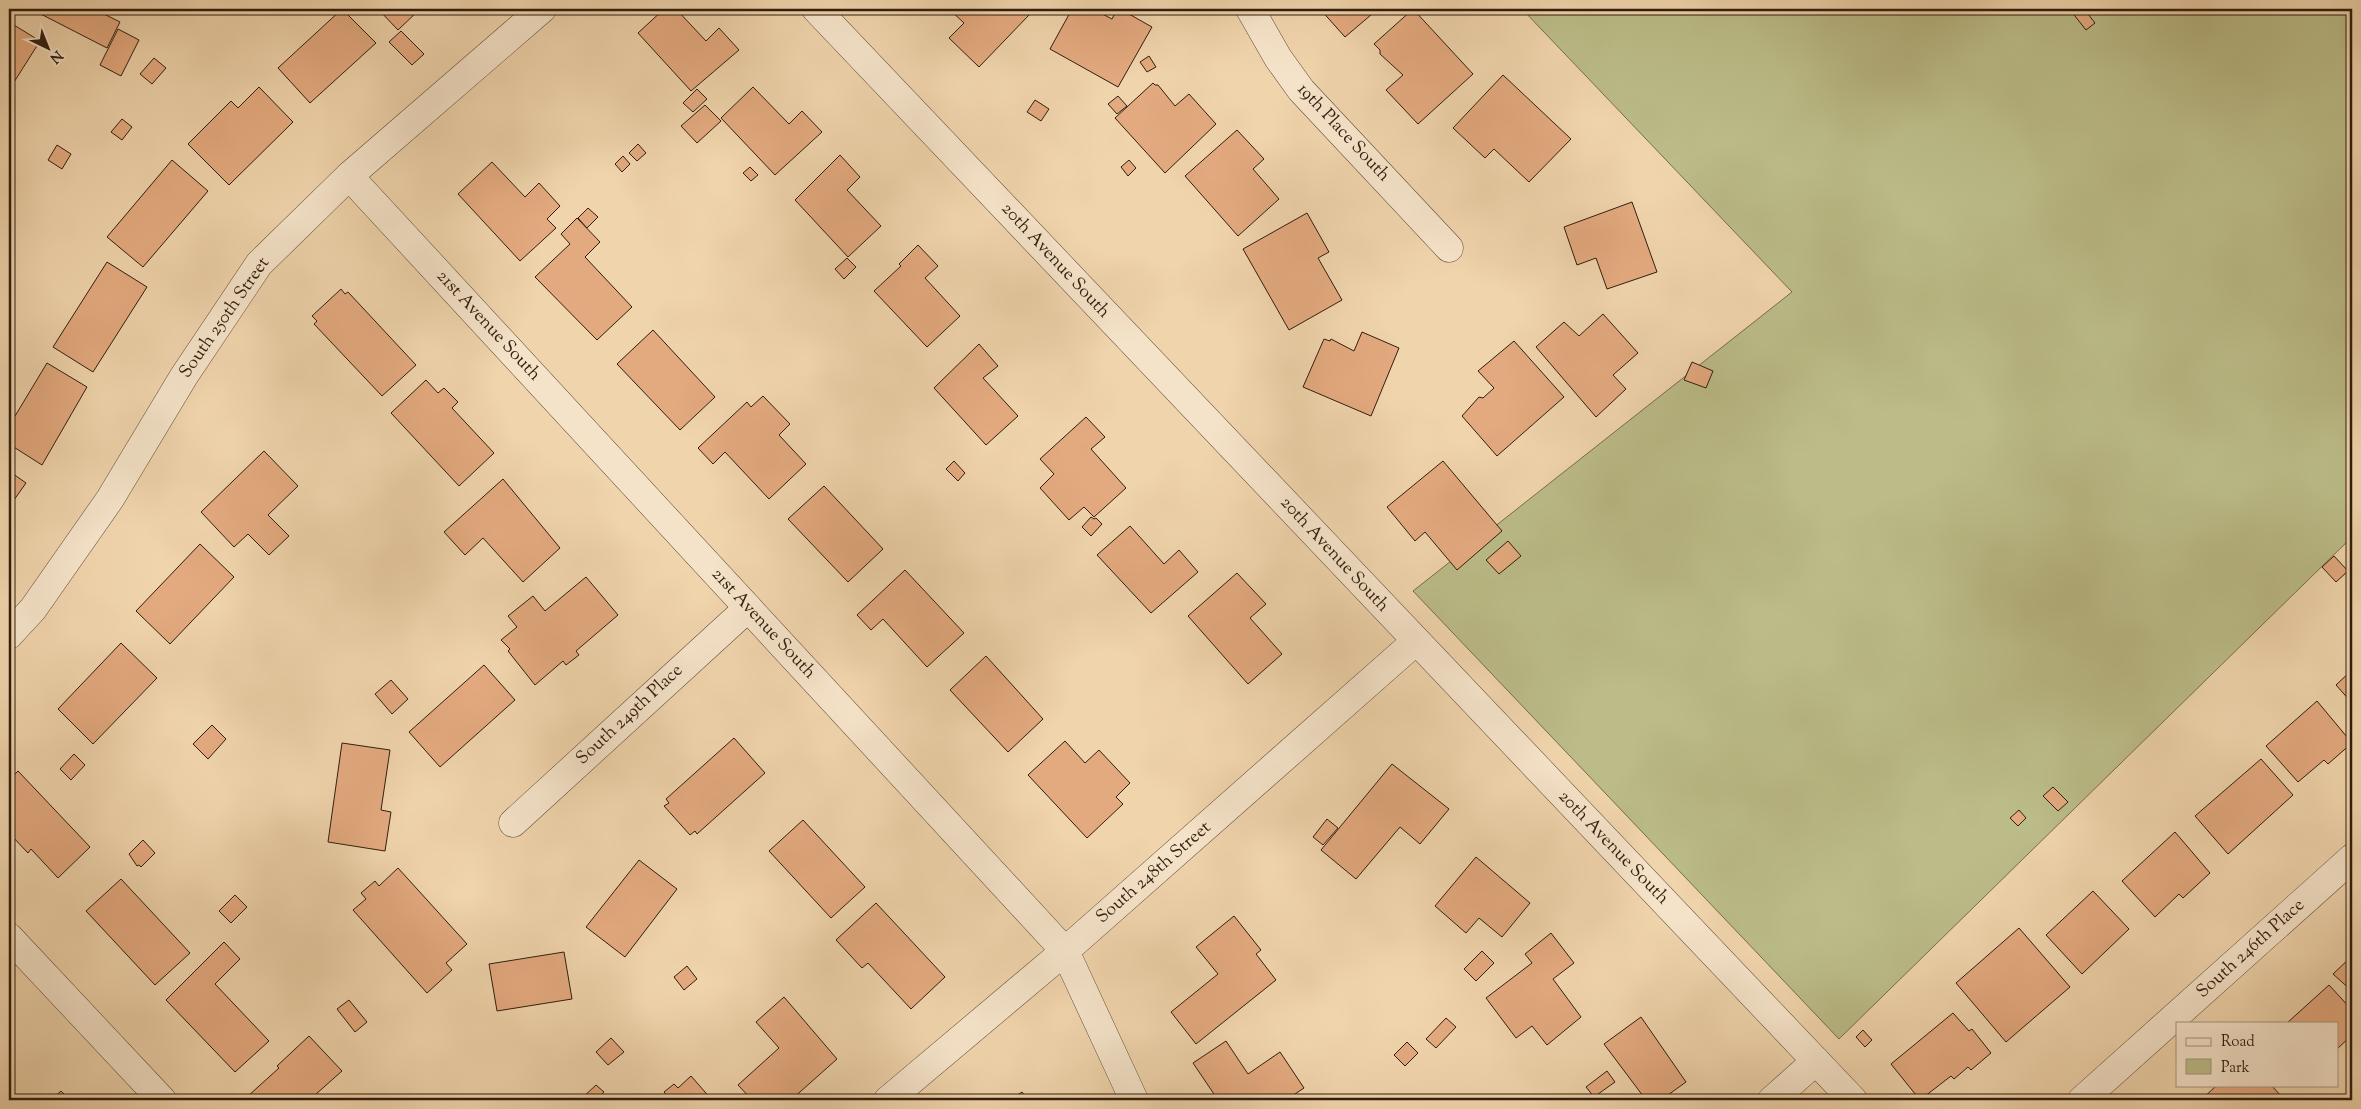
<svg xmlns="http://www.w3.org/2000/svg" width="2361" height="1109" font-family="'Sorts Mill Goudy',serif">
  <rect width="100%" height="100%" fill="#f0d4ac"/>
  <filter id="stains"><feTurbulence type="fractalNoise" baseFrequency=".004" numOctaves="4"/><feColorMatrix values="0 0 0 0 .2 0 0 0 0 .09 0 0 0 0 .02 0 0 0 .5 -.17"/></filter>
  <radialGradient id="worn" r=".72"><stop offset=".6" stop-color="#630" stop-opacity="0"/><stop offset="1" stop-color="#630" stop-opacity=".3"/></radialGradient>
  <polygon fill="#bbbc88" stroke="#766c4c" points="1522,9 2352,9 2352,537 1839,1039 1413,591 1792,292"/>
  <g fill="#e4aa7f" stroke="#301d0f">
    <polygon points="31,9 105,9 102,13 120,22 107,48"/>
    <polygon points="342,9 376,43 310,103 278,68"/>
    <polygon points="378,9 420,9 398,30"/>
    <polygon points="664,9 676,9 706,41 719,28 739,50 691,91 638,33"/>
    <polygon points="949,9 1024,9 1030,14 979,67 949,38 964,23"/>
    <polygon points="1072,9 1093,9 1112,19 1117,9 1120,9 1152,27 1118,87 1050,49"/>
    <polygon points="1320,9 1378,9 1345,37"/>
    <polygon points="1413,9 1473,74 1418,124 1386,90 1403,75 1380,54 1380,50 1374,44"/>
    <polygon points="2074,9 2084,9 2095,23 2086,30 2071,11"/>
    <polygon points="9,22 40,41 9,90"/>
    <polygon points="118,29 139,40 121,76 100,65"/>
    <polygon points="401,31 424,54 412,65 389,42"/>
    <polygon points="1149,56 1156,67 1147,72 1140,62"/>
    <polygon points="154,58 166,68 152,84 140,74"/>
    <polygon points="1503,75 1571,139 1529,182 1494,149 1485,158 1453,128"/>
    <polygon points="1153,83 1155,85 1158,85 1175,106 1189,94 1216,124 1165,173 1115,118"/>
    <polygon points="259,87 293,122 229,185 188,144 231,101 238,108"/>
    <polygon points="753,87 789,124 802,111 822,132 775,175 721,118"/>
    <polygon points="697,89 707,99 693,112 683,103"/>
    <polygon points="1118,96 1127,106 1117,114 1108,104"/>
    <polygon points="1035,100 1049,109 1041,121 1027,112"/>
    <polygon points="705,105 721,121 697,143 681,126"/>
    <polygon points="122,119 132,127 122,140 111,132"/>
    <polygon points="1237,130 1264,159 1253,169 1279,199 1238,236 1185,176"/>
    <polygon points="638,144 646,153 637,161 629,153"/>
    <polygon points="57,145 71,154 62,169 48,160"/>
    <polygon points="840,155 860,177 847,190 881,226 848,257 795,200"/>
    <polygon points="623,156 630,164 622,172 615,164"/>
    <polygon points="172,160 208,191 143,267 107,237"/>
    <polygon points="1129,160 1136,168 1128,176 1121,167"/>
    <polygon points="492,162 525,197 539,183 560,206 547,219 556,228 520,261 458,194"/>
    <polygon points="750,167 758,175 751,181 743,173"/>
    <polygon points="1632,202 1657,272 1607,289 1596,258 1577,265 1564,227"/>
    <polygon points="588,208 598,217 587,228 578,218"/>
    <polygon points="1307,213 1329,252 1318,258 1342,300 1289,330 1243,249"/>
    <polygon points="577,218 600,242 585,257 632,307 597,340 535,277 570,244 561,234"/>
    <polygon points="918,245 938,266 925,278 960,316 927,347 874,291 901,266 899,264"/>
    <polygon points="847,258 856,267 844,279 835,269"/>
    <polygon points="107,262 147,287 93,372 53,347"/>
    <polygon points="341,289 345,294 348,292 416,365 382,396 314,324 317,321 312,316"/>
    <polygon points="1603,314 1638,353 1613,375 1626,389 1596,417 1536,347 1564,322 1579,336"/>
    <polygon points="653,330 715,397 680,430 617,364"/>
    <polygon points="1362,332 1399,348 1371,416 1303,387 1324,339 1330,341 1331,339 1354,351"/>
    <polygon points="1514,341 1564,397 1497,456 1462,416 1479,397 1483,398 1494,388 1478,371"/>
    <polygon points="979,344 998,366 983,378 1018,416 986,445 934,388"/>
    <polygon points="1692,362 1713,371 1706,388 1684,380"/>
    <polygon points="47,363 87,387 42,465 9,444 9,426"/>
    <polygon points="426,380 438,393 444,388 458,402 452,408 494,453 459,486 391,413"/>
    <polygon points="763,396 790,424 779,435 806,464 769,499 725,452 713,464 698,448 747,402 751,407"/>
    <polygon points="1086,417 1105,437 1091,449 1126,488 1094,517 1084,507 1069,520 1040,488 1054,474 1040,459"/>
    <polygon points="264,451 298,486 268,515 289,536 269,555 248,534 234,547 201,512"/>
    <polygon points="954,461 965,473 958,481 946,469"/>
    <polygon points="1443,461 1502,531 1457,570 1425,532 1415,541 1387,507"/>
    <polygon points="9,471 26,483 9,507"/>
    <polygon points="503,479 560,548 523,582 483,538 465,555 444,532"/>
    <polygon points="824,486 883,549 848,582 788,519"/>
    <polygon points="1091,517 1094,519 1096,518 1102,524 1091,536 1082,527"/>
    <polygon points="1130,526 1164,564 1179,550 1198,572 1151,613 1097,555"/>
    <polygon points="1508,541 1521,556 1499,574 1486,560"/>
    <polygon points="200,544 234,577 170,644 136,611"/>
    <polygon points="2334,556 2348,571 2336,582 2322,567"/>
    <polygon points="905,570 964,633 927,667 883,619 871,630 857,615"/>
    <polygon points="1237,573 1266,604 1250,618 1282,654 1248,684 1188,616"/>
    <polygon points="586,577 618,615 576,651 579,655 566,665 563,661 535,685 508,651 510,649 501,640 517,627 508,616 533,596 545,611"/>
    <polygon points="121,643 157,678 93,744 58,709"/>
    <polygon points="986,656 1043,719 1008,752 950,690"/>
    <polygon points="484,665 515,700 440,767 409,732"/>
    <polygon points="2352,670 2352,703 2336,685"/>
    <polygon points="391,680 408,699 392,714 375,694"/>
    <polygon points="2317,701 2352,743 2328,764 2324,760 2298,782 2266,746"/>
    <polygon points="212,725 226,739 208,759 193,744"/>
    <polygon points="734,738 765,773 697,834 695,831 690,835 664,806 669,803 666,799"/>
    <polygon points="1065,741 1085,763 1099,750 1130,783 1116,797 1123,804 1087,838 1028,775"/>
    <polygon points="342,743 390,750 381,810 391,812 385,851 328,842"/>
    <polygon points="74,754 85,765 71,780 60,769"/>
    <polygon points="2261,759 2293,795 2228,854 2195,816"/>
    <polygon points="1392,764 1449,809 1420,844 1400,827 1356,879 1321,850"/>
    <polygon points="18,771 90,847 58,878 31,849 28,853 9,833 9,780"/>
    <polygon points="2053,787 2068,802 2058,811 2043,796"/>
    <polygon points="2019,810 2026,818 2018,826 2010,818"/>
    <polygon points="1327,819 1338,828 1323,845 1313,837"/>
    <polygon points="803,820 865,887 831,918 769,851"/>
    <polygon points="2175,832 2210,873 2183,898 2179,894 2155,917 2122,881"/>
    <polygon points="143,840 155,853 141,867 139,865 137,866 129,854"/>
    <polygon points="1476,857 1530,903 1502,937 1479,918 1466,933 1435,906"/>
    <polygon points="639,860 677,889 625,957 586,927"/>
    <polygon points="398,868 467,944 446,963 452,970 427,993 353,910 366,899 361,893 375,881 379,886"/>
    <polygon points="121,879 190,953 155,985 86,911"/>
    <polygon points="2093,891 2129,929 2082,974 2046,935"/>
    <polygon points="235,895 247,907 231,923 219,911"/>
    <polygon points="876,903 945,977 911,1009 868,963 862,968 836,940"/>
    <polygon points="1234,916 1261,950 1256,954 1276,980 1196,1044 1171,1012 1218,974 1196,947"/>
    <polygon points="2019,928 2070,987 2006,1042 1956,983"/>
    <polygon points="1551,933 1574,963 1553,979 1581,1017 1547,1045 1532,1026 1516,1038 1486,998 1532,963 1525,954"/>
    <polygon points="224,942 240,959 215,984 269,1041 235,1072 166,1000"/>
    <polygon points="1482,951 1494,963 1476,981 1464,969"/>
    <polygon points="564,952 572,999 497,1011 489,964"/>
    <polygon points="2352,956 2352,991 2333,974"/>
    <polygon points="687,966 697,979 684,990 674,977"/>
    <polygon points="2329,985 2352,1010 2352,1035 2337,1049 2337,1023 2287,1023"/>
    <polygon points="784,997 837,1059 791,1100 752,1100 738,1085 779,1048 756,1022"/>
    <polygon points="349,1000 367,1022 355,1032 337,1009"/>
    <polygon points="1953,1013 1969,1031 1972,1029 1991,1053 1971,1070 1968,1067 1954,1079 1951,1076 1920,1100 1891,1064"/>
    <polygon points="1641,1017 1686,1082 1661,1100 1646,1100 1604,1044"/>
    <polygon points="1446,1018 1456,1027 1436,1048 1426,1039"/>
    <polygon points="1863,1030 1872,1040 1865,1047 1856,1037"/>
    <polygon points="309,1036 342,1071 315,1095 320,1100 252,1100 248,1096 279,1068 277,1066"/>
    <polygon points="611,1038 624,1052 608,1065 596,1052"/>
    <polygon points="1226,1041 1248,1074 1280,1052 1304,1088 1286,1100 1218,1100 1193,1063"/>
    <polygon points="1407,1042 1418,1053 1405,1066 1394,1055"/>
    <polygon points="1607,1071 1615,1082 1594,1097 1586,1087"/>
    <polygon points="691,1076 712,1100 664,1100 668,1097 664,1092 674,1084 678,1088"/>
    <polygon points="596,1085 604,1092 596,1100 584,1100 582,1098"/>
    <polygon points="2217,1085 2271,1085 2282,1097 2279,1100 2201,1100"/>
    <polygon points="61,1091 70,1100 51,1100"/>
    <polygon points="1022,1092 1028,1100 1010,1100"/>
  </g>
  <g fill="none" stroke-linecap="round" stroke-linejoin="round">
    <defs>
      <g id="minor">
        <polyline points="816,9 1853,1100"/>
        <polyline points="1250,9 1278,58 1301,90 1449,248"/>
        <polyline points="349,176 1065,951 1134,1100"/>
        <polyline points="9,635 33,609 110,499 184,376 259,264 349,176 542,9"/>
        <polyline points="513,823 748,608"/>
        <polyline points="9,937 162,1100"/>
        <polyline points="888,1100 1065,951 1416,641"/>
        <polyline points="1772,1100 1816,1061"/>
        <polyline points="2082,1100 2352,858"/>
      </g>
    </defs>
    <use href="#minor" stroke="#604b36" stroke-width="29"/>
    <use href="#minor" stroke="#f5e3c9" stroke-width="28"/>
  </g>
  <g text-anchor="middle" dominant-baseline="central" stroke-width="5" stroke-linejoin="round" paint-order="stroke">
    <g font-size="18" fill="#301d0f" stroke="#f5e3c9">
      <text transform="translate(1343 133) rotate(47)">19th Place South</text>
      <text transform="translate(1055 261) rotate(47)">20th Avenue South</text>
      <text transform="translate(225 318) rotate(-55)">South 250th Street</text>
      <text transform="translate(488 326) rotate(47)">21st Avenue South</text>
      <text transform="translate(1334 555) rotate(47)">20th Avenue South</text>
      <text transform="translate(763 624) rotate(47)">21st Avenue South</text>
      <text transform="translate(630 715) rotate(-43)">South 249th Place</text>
      <text transform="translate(1613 848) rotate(46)">20th Avenue South</text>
      <text transform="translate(1154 873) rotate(-41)">South 248th Street</text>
      <text transform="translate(2251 949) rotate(-42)">South 246th Place</text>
    </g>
  </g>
  <rect width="2361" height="1109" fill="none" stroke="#f0d4ac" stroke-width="30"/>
  <rect x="10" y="10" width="2341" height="1089" fill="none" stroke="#301d0f" stroke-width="2.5"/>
  <rect x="15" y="15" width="2331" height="1079" fill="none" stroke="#301d0f"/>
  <rect x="2176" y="1022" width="162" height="65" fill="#f5e3c9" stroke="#a6947f"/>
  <rect x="2186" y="1038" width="25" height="8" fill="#f5e3c9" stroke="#a6947f"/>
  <text x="2221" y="1046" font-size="15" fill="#301d0f">Road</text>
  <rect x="2186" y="1059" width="25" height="15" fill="#bbbc88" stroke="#a6947f"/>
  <text x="2221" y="1072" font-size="15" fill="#301d0f">Park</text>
  <g transform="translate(48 48) rotate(137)" stroke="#f5e3c9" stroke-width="4" paint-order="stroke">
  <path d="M0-4L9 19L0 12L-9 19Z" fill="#301d0f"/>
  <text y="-8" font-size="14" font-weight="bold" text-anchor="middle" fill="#301d0f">N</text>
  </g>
  <rect width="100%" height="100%" filter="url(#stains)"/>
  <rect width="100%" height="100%" fill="url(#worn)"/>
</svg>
